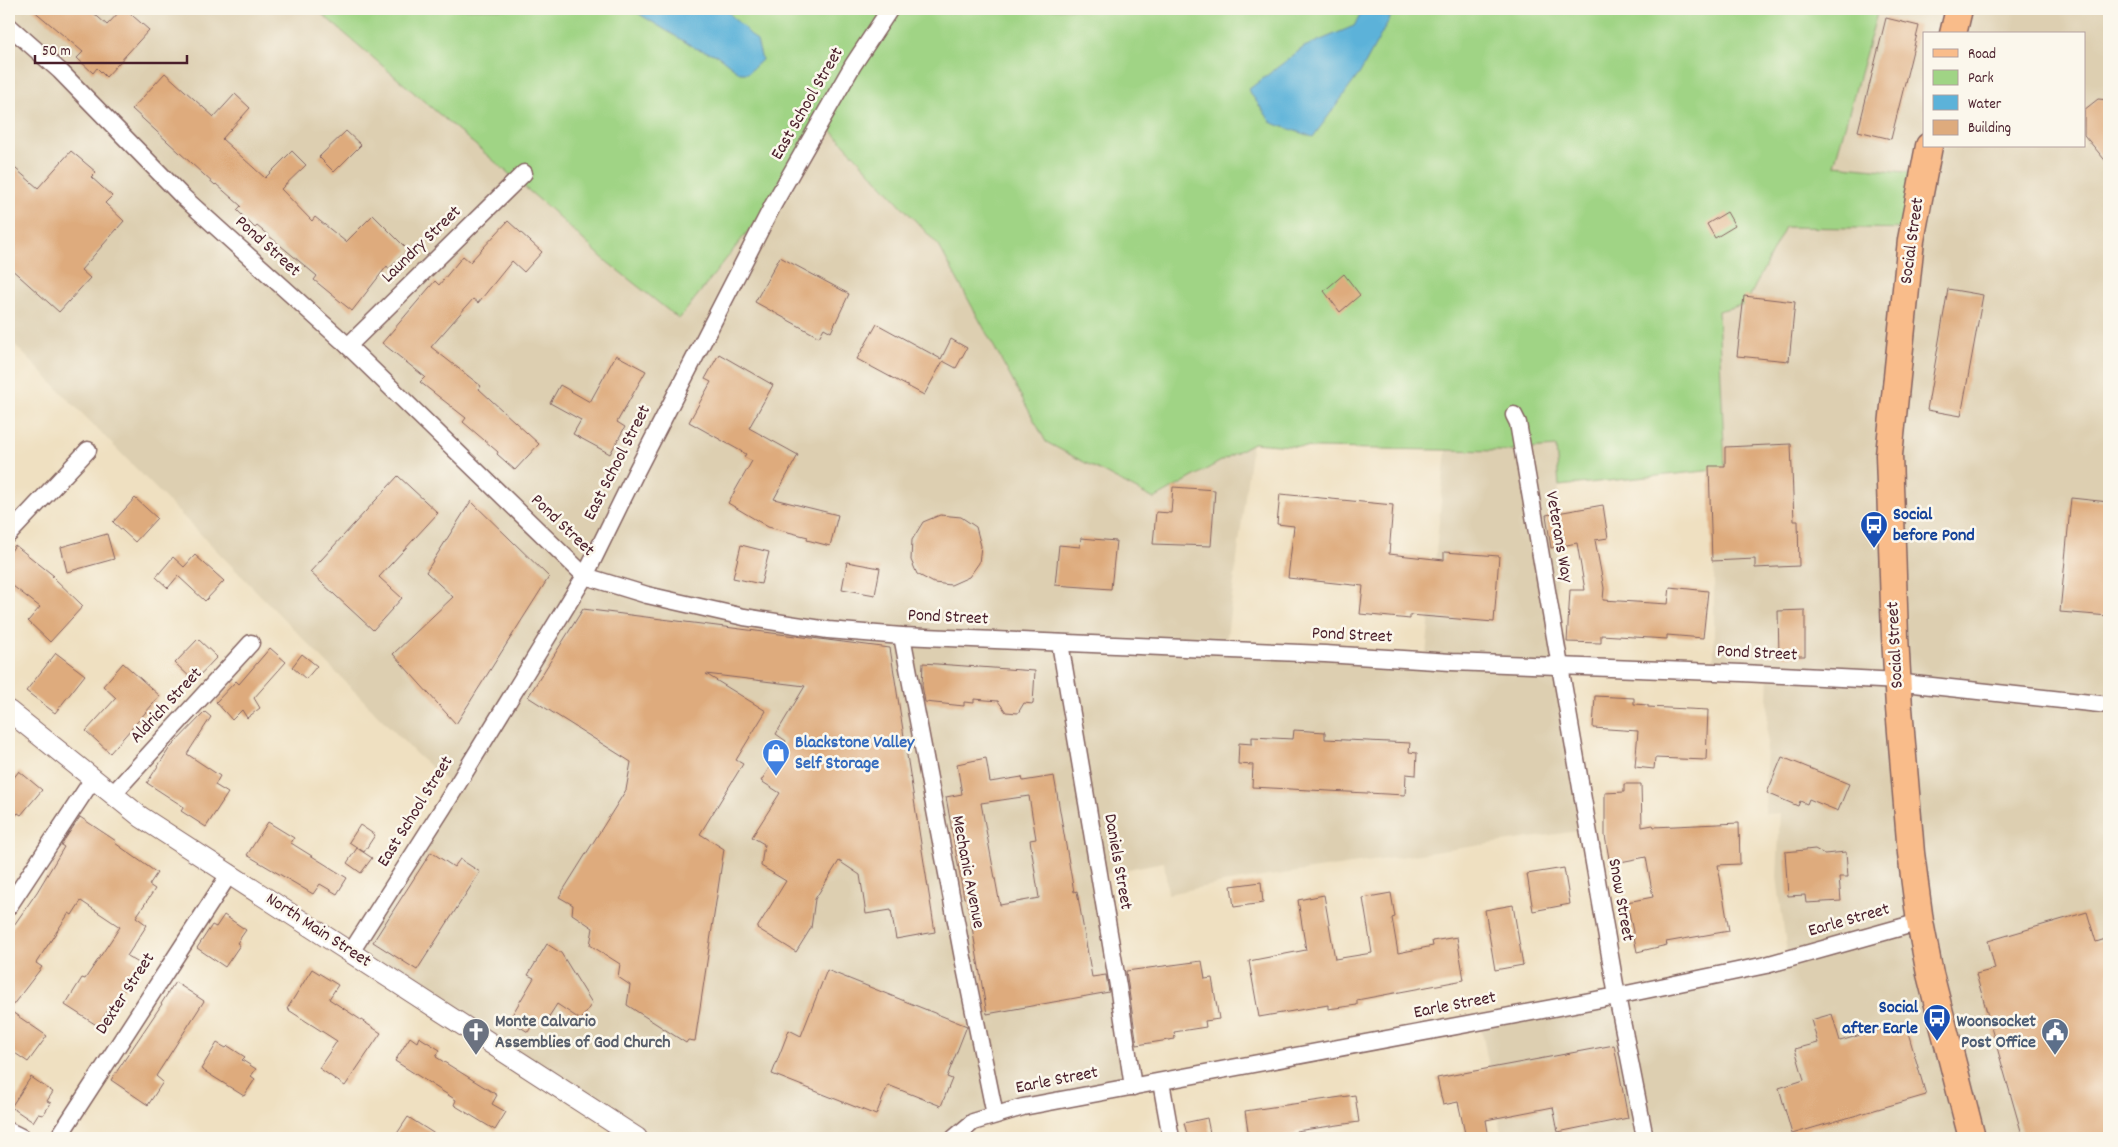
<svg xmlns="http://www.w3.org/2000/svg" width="2118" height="1147" font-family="Dekko,sans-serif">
  <rect width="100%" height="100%" fill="#fbf7ec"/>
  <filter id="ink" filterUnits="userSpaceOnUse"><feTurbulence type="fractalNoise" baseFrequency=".02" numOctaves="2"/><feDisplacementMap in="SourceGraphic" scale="10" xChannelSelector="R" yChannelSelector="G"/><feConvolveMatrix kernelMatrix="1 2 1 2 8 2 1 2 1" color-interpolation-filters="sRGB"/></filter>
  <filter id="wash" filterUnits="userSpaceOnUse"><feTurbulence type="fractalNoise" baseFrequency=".0096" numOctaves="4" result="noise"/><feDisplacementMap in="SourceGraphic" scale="20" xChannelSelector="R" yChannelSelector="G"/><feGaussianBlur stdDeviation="1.12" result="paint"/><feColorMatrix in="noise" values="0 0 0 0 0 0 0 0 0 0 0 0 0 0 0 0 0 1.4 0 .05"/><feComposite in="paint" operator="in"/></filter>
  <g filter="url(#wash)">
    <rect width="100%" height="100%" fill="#efe0c1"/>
    <g fill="#ddcfb1" fill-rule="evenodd">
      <polygon points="9,9 332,9 679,318 829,128 939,246 1011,379 1154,499 1252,443 1226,644 1426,655 1446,450 1501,451 1556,447 1559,486 1555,649 1585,830 1228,882 1168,894 1164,862 1097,875 1126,1084 995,1112 957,1138 633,1138 347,953 452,786 416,754 11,341 9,343"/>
      <path d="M 1870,9 L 2109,9 L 2109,1138 L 1503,1138 L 1481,1027 L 1722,983 L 1788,961 L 1777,877 L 1780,813 L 1765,814 L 1769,666 L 1714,660 L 1714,576 L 1725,469 L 1718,311 L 1746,304 L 1785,227 L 1921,228 L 1924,174 L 1834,165 L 1877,10 ZM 1924,34 L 2084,34 L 2084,146 L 1924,146 Z"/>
    </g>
    <polygon fill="#a0d485" stroke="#757a58" points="316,9 1870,9 1878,10 1834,165 1925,174 1921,229 1785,227 1746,304 1718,311 1725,469 1559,486 1556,447 1501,451 1316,448 1253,443 1154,499 1046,442 939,246 829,128 679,319 606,261 549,208"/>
    <g fill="#5cb2d9" stroke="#536882">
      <polygon points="631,9 725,9 757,41 762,60 748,73 740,73 717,55 695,48"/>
      <polygon points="1364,9 1395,9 1360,73 1313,137 1272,123 1248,90 1304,47 1354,26"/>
    </g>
    <g id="blocks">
      <g fill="#deab7d" fill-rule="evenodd">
        <polygon points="32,9 89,9 107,25 122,9 125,9 149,30 106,77 97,68 93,73 77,58 83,52"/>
        <polygon points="1886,18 1919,26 1891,139 1858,131"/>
        <polygon points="165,73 214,117 235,94 250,108 222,139 265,178 292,151 306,165 281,189 312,221 315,217 346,242 373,215 408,250 389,269 387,266 352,311 314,280 317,276 257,226 255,228 237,210 241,206 216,184 215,185 132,109"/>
        <polygon points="2098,99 2109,100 2109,165 2084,135 2084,110"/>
        <polygon points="346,131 361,145 334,172 319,157"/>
        <polygon points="71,151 96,172 91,177 112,196 105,203 124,221 81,270 90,278 59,312 9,267 9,163 38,188"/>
        <polygon points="1727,212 1735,226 1715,238 1707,224"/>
        <polygon points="508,221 542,252 524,272 512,261 478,303 473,299 431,347 481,386 479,389 539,444 515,470 497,454 498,452 463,422 466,418 420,382 425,377 382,343 435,281 439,285 463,256 470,262"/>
        <polygon points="780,257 849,294 831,332 824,328 819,337 755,302"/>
        <polygon points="1344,274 1360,295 1340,312 1324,291"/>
        <polygon points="1948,289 1983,295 1961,416 1927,410"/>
        <polygon points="1744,296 1795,302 1789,361 1737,356"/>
        <polygon points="877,324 941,359 951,339 967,348 956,368 943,361 924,395 857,359"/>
        <polygon points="719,354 773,385 749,428 798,455 774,499 838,515 830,546 807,540 808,537 768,527 728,503 752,461 744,457 746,454 689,422 711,382 705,379"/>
        <polygon points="616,355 646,371 617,422 625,427 610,454 573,434 581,420 550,403 560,385 590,402"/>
        <polygon points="1791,444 1794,521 1798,521 1799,566 1755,568 1755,559 1712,561 1709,466 1725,466 1725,447"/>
        <polygon points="398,476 438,513 379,577 402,598 373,630 310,572"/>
        <polygon points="1173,487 1215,490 1211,546 1153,544 1156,512 1171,513"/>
        <polygon points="1280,494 1393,505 1389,554 1444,560 1444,552 1499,556 1494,622 1410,615 1410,619 1360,614 1363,586 1288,578 1294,526 1277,524"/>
        <polygon points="135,498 157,518 135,542 113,522"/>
        <polygon points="2071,498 2109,502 2109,616 2060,612"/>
        <polygon points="471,501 549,577 456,724 393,654 453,597 426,572"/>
        <polygon points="1603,505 1608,538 1595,540 1604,588 1603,600 1668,604 1670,587 1708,591 1703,638 1667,635 1667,639 1601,635 1601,643 1567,642 1570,590 1585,590 1577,543 1551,548 1546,515"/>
        <polygon points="940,515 961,517 976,527 981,546 979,563 969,577 951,585 934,583 917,574 911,560 912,540 923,522"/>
        <polygon points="107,534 114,559 67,572 61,547"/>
        <polygon points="1081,538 1116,541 1111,589 1055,585 1059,545 1080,547"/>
        <polygon points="15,545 54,576 52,576 83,606 50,642 28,621 40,607 9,583 9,554"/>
        <polygon points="741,545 769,552 761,584 733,578"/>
        <polygon points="195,555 224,581 205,601 178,576 168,588 156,577 173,557 184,567"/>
        <polygon points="847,562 880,568 875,595 842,589"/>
        <polygon points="583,609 890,648 935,932 896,939 891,910 866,914 860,875 839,861 815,899 811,928 796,952 757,928 786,881 761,866 764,844 752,837 780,793 761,781 786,741 776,734 805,686 706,674 766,711 736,760 743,764 700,834 724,849 695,1041 688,1040 686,1043 627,1005 630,985 618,977 620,964 590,945 593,928 572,914 573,905 559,897 626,790 631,762 528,697"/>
        <polygon points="1805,610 1805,656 1779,656 1778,611"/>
        <polygon points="198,639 217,657 194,681 175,663"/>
        <polygon points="270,648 286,662 254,698 260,708 247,718 242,710 232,720 216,702 236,681 239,684"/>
        <polygon points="56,653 85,675 55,713 26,691"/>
        <polygon points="302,654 317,666 306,679 292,667"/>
        <polygon points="123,663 160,696 110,753 86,731 116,698 103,686"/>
        <polygon points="923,663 1035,671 1033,704 1024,703 1018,713 1006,712 998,701 974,699 974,703 964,702 964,706 925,702 922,685"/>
        <polygon points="1595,696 1634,698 1634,704 1648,705 1648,707 1708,710 1706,760 1655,758 1654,769 1635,767 1638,731 1593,728"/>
        <polygon points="205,712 211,717 187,754 220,776 215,785 228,793 206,827 181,811 184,807 147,783 169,749"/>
        <polygon points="1294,730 1325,732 1325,739 1410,743 1409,752 1417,753 1416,775 1406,774 1405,795 1252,787 1253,765 1238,764 1239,743 1252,744 1252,737 1293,739"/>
        <polygon points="1782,757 1849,784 1838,811 1809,799 1807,804 1800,801 1798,806 1767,793"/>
        <path d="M 986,758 L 990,782 L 1022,777 L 1023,781 L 1054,776 L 1074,892 L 1077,891 L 1092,977 L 1106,975 L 1109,992 L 987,1014 L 967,898 L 964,898 L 946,797 L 962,794 L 957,764 ZM 1029,796 L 1036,839 L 1030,840 L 1039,898 L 1000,905 L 981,803 Z"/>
        <polygon points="19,771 42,790 21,815 18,813 9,823 9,784"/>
        <polygon points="1624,784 1641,784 1642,827 1653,825 1654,827 1739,823 1740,864 1718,865 1729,931 1666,942 1667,945 1637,952 1627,902 1653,897 1646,857 1610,864 1605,836 1605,793 1624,792"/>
        <polygon points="80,817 116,841 115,843 157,873 149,885 155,889 136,917 147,925 127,956 142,965 125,990 122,988 98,1026 65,1005 82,978 85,979 120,927 81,901 72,915 69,913 36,963 42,967 9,1010 47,1036 28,1062 9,1049 9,928 12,928 37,892 64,847 61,845"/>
        <polygon points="268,822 294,838 291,843 347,878 337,894 320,884 313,894 247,855"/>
        <polygon points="360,825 375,835 364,852 349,842"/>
        <polygon points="357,848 372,858 361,873 347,863"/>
        <polygon points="1815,849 1824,854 1846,852 1848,877 1839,877 1841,901 1806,903 1805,895 1788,896 1785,852"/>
        <polygon points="431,852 454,867 460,859 480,872 417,970 373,942"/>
        <polygon points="1564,868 1570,904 1533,911 1527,874"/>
        <polygon points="1261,882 1263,903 1234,907 1231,886"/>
        <polygon points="1391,893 1395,917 1392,918 1398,953 1433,946 1432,941 1457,937 1464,980 1357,1000 1357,1005 1328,1009 1328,1005 1259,1017 1249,961 1306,950 1298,900 1324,895 1335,959 1372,953 1363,898"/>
        <polygon points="1513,905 1523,965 1495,970 1485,910"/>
        <polygon points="2087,912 2096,942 2109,938 2109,1138 2023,1138 1976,974 1995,969 1988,941"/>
        <polygon points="224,915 246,930 237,943 240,945 225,967 197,948 212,925 216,927"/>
        <polygon points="547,944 561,953 592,1003 581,1020 557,1004 543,1026 535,1021 528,1032 509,1020 534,978 528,975"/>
        <polygon points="1202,961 1205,979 1212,978 1219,1019 1205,1021 1206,1027 1174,1032 1175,1039 1137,1045 1126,971"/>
        <polygon points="312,969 338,985 329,999 381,1033 345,1086 319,1068 337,1041 287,1009"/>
        <polygon points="827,970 967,1026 947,1077 952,1079 941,1106 888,1085 876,1115 772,1074 789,1030 801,1036"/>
        <polygon points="175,982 204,1001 156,1076 163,1082 148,1105 111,1080 162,1004 161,1004"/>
        <polygon points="1832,1014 1840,1041 1905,1022 1926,1095 1792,1134 1779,1088 1804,1080 1795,1049 1818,1043 1811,1020"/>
        <polygon points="410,1037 417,1042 419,1037 440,1050 436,1057 497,1095 492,1104 506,1112 495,1130 454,1105 456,1100 395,1061"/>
        <polygon points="217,1043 226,1048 228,1046 245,1057 242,1060 256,1069 251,1076 255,1079 244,1096 201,1069"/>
        <polygon points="1614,1045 1628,1118 1558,1132 1553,1107 1486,1120 1489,1138 1466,1138 1458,1102 1443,1105 1437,1078"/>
        <polygon points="31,1077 53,1092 47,1101 51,1103 43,1115 38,1114 33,1122 11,1107"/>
        <polygon points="1355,1095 1359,1122 1296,1131 1296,1134 1273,1138 1249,1138 1245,1111"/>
        <polygon points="408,1117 441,1138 394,1138"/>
        <polygon points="1207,1118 1211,1138 1188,1138 1184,1123"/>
      </g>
    </g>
  </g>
  <g filter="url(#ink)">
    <use href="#blocks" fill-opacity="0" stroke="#846360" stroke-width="1"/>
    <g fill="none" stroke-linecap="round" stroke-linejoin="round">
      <defs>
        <g id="minor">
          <polyline points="9,26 60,71 182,196 348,346 585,576 647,595 744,617 828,630 902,636 1325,654 1451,662 1742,673 1899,681 1904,683 2109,705"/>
          <polyline points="348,346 524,173"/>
          <polyline points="1514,415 1518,423 1617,996 1645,1138"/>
          <polyline points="9,534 88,450"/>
          <polyline points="902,636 963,958 995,1115"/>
          <polyline points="1060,643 1118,986 1133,1087"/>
          <polyline points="112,795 251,643"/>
          <polyline points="9,906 93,779"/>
          <polyline points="351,952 443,808 585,576 636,472 773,205 853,65 890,9"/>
          <polyline points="1161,1082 1171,1138"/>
          <polyline points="9,1131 23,1138"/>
          <polyline points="58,1138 230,873"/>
          <polyline points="954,1138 973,1122 1023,1107 1617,996 1766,965 1920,922"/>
        </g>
        <polyline id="tertiary" points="9,711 141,817 637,1138"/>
        <g id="primary">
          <polyline points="1953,34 1959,9"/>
          <polyline points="1929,146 1911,240 1889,455 1895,636 1899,708 1911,853 1920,922 1930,974 1972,1138"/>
        </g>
      </defs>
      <use href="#minor" stroke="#846360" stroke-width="19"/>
      <use href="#tertiary" stroke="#846360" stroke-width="22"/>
      <use href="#primary" stroke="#846360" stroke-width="29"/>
      <use href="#minor" stroke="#fff" stroke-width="16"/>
      <use href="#tertiary" stroke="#fff" stroke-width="20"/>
      <use href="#primary" stroke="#f9bc8a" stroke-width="26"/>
    </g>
  </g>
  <defs>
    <symbol id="bus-pin" viewBox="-11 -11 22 30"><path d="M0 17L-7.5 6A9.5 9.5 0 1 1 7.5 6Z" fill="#1a4fb4" stroke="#fbf7ec"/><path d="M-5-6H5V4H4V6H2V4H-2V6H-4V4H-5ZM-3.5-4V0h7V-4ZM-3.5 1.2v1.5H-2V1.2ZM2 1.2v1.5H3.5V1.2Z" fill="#fff"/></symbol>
    <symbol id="shop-pin" viewBox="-11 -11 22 30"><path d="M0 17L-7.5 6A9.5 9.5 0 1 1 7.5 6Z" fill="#3f7fe0" stroke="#fbf7ec"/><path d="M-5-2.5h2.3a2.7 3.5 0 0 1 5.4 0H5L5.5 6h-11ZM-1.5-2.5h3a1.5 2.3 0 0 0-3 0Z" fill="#fff"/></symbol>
    <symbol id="church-pin" viewBox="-11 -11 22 30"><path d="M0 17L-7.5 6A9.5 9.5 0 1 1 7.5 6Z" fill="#6b7280" stroke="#fbf7ec"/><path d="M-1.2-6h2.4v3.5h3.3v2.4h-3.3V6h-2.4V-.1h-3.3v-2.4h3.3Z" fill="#fff"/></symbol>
    <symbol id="civic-pin" viewBox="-11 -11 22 30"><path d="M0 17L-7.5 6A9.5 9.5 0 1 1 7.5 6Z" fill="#5c6f8a" stroke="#fbf7ec"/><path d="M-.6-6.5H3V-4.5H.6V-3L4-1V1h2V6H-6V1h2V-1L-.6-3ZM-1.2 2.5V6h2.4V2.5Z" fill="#fff"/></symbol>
  </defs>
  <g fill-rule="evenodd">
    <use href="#bus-pin" x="1858" y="509" width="32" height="43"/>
    <use href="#shop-pin" x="760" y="737" width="32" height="43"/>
    <use href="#bus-pin" x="1921" y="1002" width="32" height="43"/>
    <use href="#church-pin" x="460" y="1016" width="32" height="43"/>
    <use href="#civic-pin" x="2039" y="1016" width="32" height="43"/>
  </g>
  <g text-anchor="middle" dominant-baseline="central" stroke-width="5" stroke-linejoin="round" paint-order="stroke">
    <g font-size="18" fill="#4a1f2b" stroke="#fbf7ec">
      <text transform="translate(808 104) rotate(-60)">East School Street</text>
      <text transform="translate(1913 241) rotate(-82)">Social Street</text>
      <text transform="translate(422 245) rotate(-44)">Laundry Street</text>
      <text transform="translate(267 247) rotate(42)">Pond Street</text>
      <text transform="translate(618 463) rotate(-63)">East School Street</text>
      <text transform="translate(562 526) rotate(44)">Pond Street</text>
      <text transform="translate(1558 537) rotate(80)">Veterans Way</text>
      <text transform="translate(948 618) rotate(3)">Pond Street</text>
      <text transform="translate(1352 636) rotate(3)">Pond Street</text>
      <text transform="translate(1896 645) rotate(-93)">Social Street</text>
      <text transform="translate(1757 654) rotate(3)">Pond Street</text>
      <text transform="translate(167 706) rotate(-47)">Aldrich Street</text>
      <text transform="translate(416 812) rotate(-58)">East School Street</text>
      <text transform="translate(1117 862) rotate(80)">Daniels Street</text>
      <text transform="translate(967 872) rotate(79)">Mechanic Avenue</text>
      <text transform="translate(1620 900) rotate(80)">Snow Street</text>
      <text transform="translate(1849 921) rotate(-16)">Earle Street</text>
      <text transform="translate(318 931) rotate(33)">North Main Street</text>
      <text transform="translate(126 994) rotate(-57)">Dexter Street</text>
      <text transform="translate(1455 1006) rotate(-11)">Earle Street</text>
      <text transform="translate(1057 1081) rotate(-11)">Earle Street</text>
    </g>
    <g font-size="18" font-weight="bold" fill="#164399" stroke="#fbf7ec" text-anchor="start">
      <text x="1893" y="515">Social<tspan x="1893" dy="21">before Pond</tspan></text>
      <text x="1918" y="1008" text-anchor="end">Social<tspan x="1918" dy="21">after Earle</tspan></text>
    </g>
    <g font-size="18" font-weight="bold" fill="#366cbe" stroke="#fbf7ec" text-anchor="start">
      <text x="795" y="743">Blackstone Valley<tspan x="795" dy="21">Self Storage</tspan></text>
    </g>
    <g font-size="18" font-weight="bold" fill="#5b616d" stroke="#fbf7ec" text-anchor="start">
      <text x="495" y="1022">Monte Calvario<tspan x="495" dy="21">Assemblies of God Church</tspan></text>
    </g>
    <g font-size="18" font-weight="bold" fill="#4e5e75" stroke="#fbf7ec" text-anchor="end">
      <text x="2036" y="1022">Woonsocket<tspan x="2036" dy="21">Post Office</tspan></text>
    </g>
  </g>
  <rect width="2118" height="1147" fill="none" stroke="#fbf7ec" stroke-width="30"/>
  <rect x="1923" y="32" width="162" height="115" fill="#fbf7ec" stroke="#b4a19f"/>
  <rect x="1933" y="49" width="25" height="8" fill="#f9bc8a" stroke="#b4a19f"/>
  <text x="1968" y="58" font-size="15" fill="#4a1f2b">Road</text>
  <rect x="1933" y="70" width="25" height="15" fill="#a0d485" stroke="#b4a19f"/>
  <text x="1968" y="82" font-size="15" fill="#4a1f2b">Park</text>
  <rect x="1933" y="95" width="25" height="15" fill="#5cb2d9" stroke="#b4a19f"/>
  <text x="1968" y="108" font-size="15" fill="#4a1f2b">Water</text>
  <rect x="1933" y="120" width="25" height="15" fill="#deab7d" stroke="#b4a19f"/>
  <text x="1968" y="132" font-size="15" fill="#4a1f2b">Building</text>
  <path d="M35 55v8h152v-8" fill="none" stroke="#4a1f2b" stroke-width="2.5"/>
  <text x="42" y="55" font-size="15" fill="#4a1f2b" stroke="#fbf7ec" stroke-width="4" paint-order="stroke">50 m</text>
</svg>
